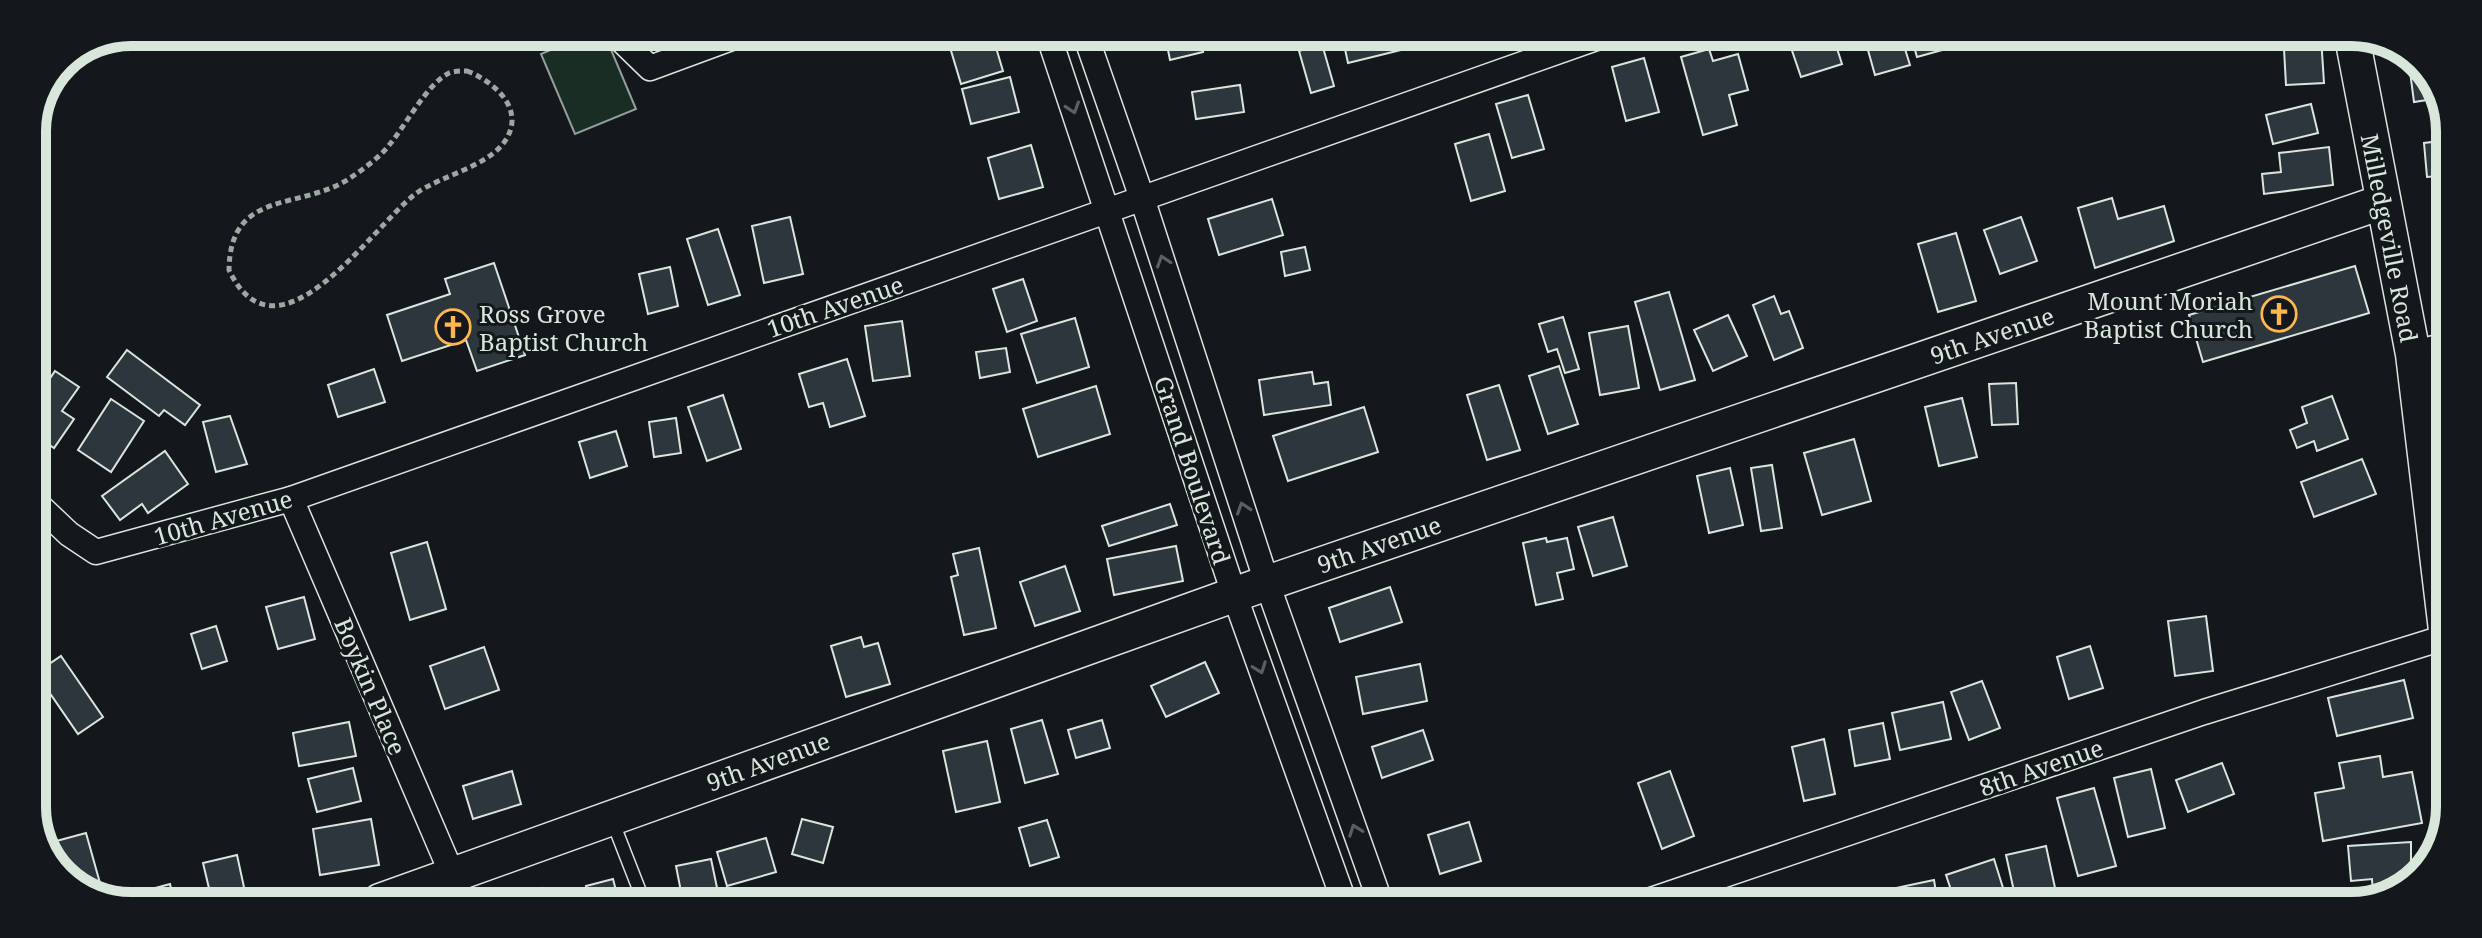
<svg xmlns="http://www.w3.org/2000/svg" width="2482" height="938" font-family="'Noto Serif',serif">
  <rect width="100%" height="100%" fill="#14181c"/>
  <polygon fill="#1a2d24" stroke="#939e99" stroke-width="2" points="590,33 604,33 636,109 575,134 541,54"/>
  <g fill="#2c363c" stroke="#d8e6dc" stroke-width="2">
    <polygon points="946,34 992,34 1003,71 961,84"/>
    <polygon points="1153,34 1199,35 1203,52 1170,60 1167,45 1156,48"/>
    <polygon points="1342,35 1398,35 1401,50 1348,63"/>
    <polygon points="1410,35 1445,35 1412,43"/>
    <polygon points="1787,36 1833,36 1842,64 1801,77"/>
    <polygon points="1864,36 1901,36 1910,65 1875,75"/>
    <polygon points="1911,36 1950,36 1953,47 1917,57"/>
    <polygon points="2296,37 2321,37 2324,83 2286,85 2284,49 2297,48"/>
    <polygon points="1322,44 1334,86 1311,93 1299,51"/>
    <polygon points="1709,49 1713,61 1738,54 1748,90 1729,95 1737,125 1703,135 1681,57"/>
    <polygon points="1644,58 1659,112 1626,121 1612,67"/>
    <polygon points="2419,63 2430,71 2440,98 2414,102 2409,64"/>
    <polygon points="1010,77 1019,112 971,124 962,89"/>
    <polygon points="1240,85 1244,112 1196,119 1192,92"/>
    <polygon points="1528,95 1544,149 1512,158 1496,104"/>
    <polygon points="2311,104 2318,133 2273,144 2266,115"/>
    <polygon points="1489,134 1505,191 1471,201 1455,144"/>
    <polygon points="2450,140 2449,175 2427,177 2424,143"/>
    <polygon points="1031,145 1043,187 999,199 988,158"/>
    <polygon points="2329,147 2333,185 2264,194 2262,174 2281,172 2279,153"/>
    <polygon points="2449,192 2449,230 2442,231 2437,194"/>
    <polygon points="2112,198 2118,219 2164,206 2174,241 2095,268 2078,208"/>
    <polygon points="1272,199 1283,235 1219,255 1208,219"/>
    <polygon points="790,217 803,274 764,283 752,226"/>
    <polygon points="2021,217 2037,261 2000,274 1984,230"/>
    <polygon points="718,229 740,295 708,305 687,239"/>
    <polygon points="1956,233 1976,301 1938,312 1918,244"/>
    <polygon points="1305,247 1310,270 1285,276 1281,252"/>
    <polygon points="494,263 525,355 477,371 466,340 402,361 387,315 450,294 445,279"/>
    <polygon points="2355,266 2369,313 2203,362 2189,315"/>
    <polygon points="670,267 678,306 648,314 639,274"/>
    <polygon points="1023,279 1037,321 1007,332 993,289"/>
    <polygon points="1669,292 1695,380 1660,390 1635,302"/>
    <polygon points="1774,296 1781,314 1789,311 1803,348 1774,360 1753,305"/>
    <polygon points="1728,315 1747,356 1713,371 1694,330"/>
    <polygon points="1563,317 1579,369 1565,373 1557,349 1548,352 1539,324"/>
    <polygon points="1075,318 1089,367 1037,383 1021,334"/>
    <polygon points="902,321 910,376 873,381 865,326"/>
    <polygon points="1628,326 1639,388 1600,395 1589,333"/>
    <polygon points="1006,348 1010,372 980,378 976,352"/>
    <polygon points="127,350 200,405 185,425 164,410 159,416 107,377"/>
    <polygon points="847,359 865,416 830,427 823,403 809,407 799,374"/>
    <polygon points="1559,366 1578,424 1548,434 1529,376"/>
    <polygon points="374,369 385,402 338,417 328,385"/>
    <polygon points="55,371 79,387 62,411 74,419 54,448 32,433 32,405"/>
    <polygon points="1312,372 1314,384 1328,382 1331,405 1264,415 1259,380"/>
    <polygon points="2016,383 2018,424 1992,425 1989,384"/>
    <polygon points="1499,385 1520,450 1487,460 1467,395"/>
    <polygon points="1096,386 1110,434 1038,457 1023,409"/>
    <polygon points="723,395 741,449 707,461 688,407"/>
    <polygon points="2332,396 2348,439 2317,451 2314,441 2297,448 2290,430 2307,423 2302,407"/>
    <polygon points="1962,398 1977,457 1939,466 1925,407"/>
    <polygon points="111,399 144,421 111,472 78,450"/>
    <polygon points="1364,407 1378,452 1288,481 1273,436"/>
    <polygon points="230,416 247,464 216,472 203,422"/>
    <polygon points="676,418 681,453 654,457 649,422"/>
    <polygon points="616,431 627,466 590,478 579,442"/>
    <polygon points="1854,439 1871,501 1822,515 1804,453"/>
    <polygon points="165,451 188,484 148,513 142,504 120,520 102,496"/>
    <polygon points="2362,459 2376,494 2314,517 2301,482"/>
    <polygon points="1772,465 1782,528 1761,531 1751,468"/>
    <polygon points="1730,468 1743,525 1709,533 1697,476"/>
    <polygon points="1170,504 1177,525 1109,546 1102,526"/>
    <polygon points="1613,517 1627,566 1593,576 1578,527"/>
    <polygon points="1546,538 1547,542 1567,538 1574,569 1557,573 1563,599 1536,605 1523,543"/>
    <polygon points="427,542 446,609 410,620 391,553"/>
    <polygon points="1176,546 1183,581 1114,595 1107,559"/>
    <polygon points="979,548 996,628 964,635 951,577 958,575 953,554"/>
    <polygon points="1065,566 1080,611 1035,626 1020,582"/>
    <polygon points="1390,587 1402,622 1340,642 1329,608"/>
    <polygon points="304,597 315,639 278,649 266,607"/>
    <polygon points="2206,616 2213,671 2175,676 2168,621"/>
    <polygon points="216,626 227,661 202,669 191,634"/>
    <polygon points="861,637 864,647 878,643 890,684 846,697 831,646"/>
    <polygon points="2090,646 2103,688 2069,699 2057,657"/>
    <polygon points="484,647 499,690 445,709 430,666"/>
    <polygon points="61,656 103,717 78,734 36,673"/>
    <polygon points="1205,662 1219,693 1166,717 1151,686"/>
    <polygon points="1420,664 1427,701 1363,714 1356,677"/>
    <polygon points="2404,680 2413,718 2337,736 2328,698"/>
    <polygon points="1982,681 2000,728 1969,740 1951,692"/>
    <polygon points="1943,702 1951,739 1900,750 1892,713"/>
    <polygon points="1042,720 1058,774 1025,783 1011,729"/>
    <polygon points="1102,720 1110,748 1076,758 1068,730"/>
    <polygon points="349,722 356,756 299,766 293,733"/>
    <polygon points="1883,723 1890,759 1855,766 1849,730"/>
    <polygon points="1423,730 1433,760 1382,778 1372,747"/>
    <polygon points="1824,739 1835,794 1804,801 1792,747"/>
    <polygon points="987,741 1000,802 956,812 943,751"/>
    <polygon points="2380,756 2383,777 2412,772 2422,823 2323,841 2315,793 2344,788 2339,763"/>
    <polygon points="2222,763 2234,794 2188,812 2176,780"/>
    <polygon points="353,768 361,801 317,812 308,779"/>
    <polygon points="2151,769 2165,828 2128,837 2114,778"/>
    <polygon points="512,771 521,804 473,819 463,786"/>
    <polygon points="1670,771 1694,836 1662,849 1638,783"/>
    <polygon points="2094,788 2116,866 2078,876 2057,798"/>
    <polygon points="371,819 379,865 320,875 313,829"/>
    <polygon points="802,819 833,827 823,863 792,854"/>
    <polygon points="1047,820 1059,857 1030,866 1019,828"/>
    <polygon points="1469,822 1481,861 1440,874 1428,835"/>
    <polygon points="86,833 105,901 98,901 56,871 49,843"/>
    <polygon points="766,838 776,872 727,886 717,852"/>
    <polygon points="2411,842 2411,886 2373,893 2372,879 2351,881 2348,846"/>
    <polygon points="2046,846 2057,897 2017,905 2006,855"/>
    <polygon points="237,855 247,901 212,901 203,863"/>
    <polygon points="711,859 720,902 683,902 676,866"/>
    <polygon points="1994,859 2004,891 1981,899 1983,905 1956,905 1946,875"/>
    <polygon points="613,879 619,902 589,902 586,886"/>
    <polygon points="1934,880 1938,905 1899,905 1896,888"/>
    <polygon points="170,884 174,901 135,901 133,894"/>
    <polygon points="542,888 546,902 505,902 504,898"/>
    <polygon points="2328,892 2329,906 2298,906 2297,895"/>
    <polygon points="1805,893 1809,905 1772,905 1772,903"/>
  </g>
  <g fill="none" stroke-linecap="round" stroke-linejoin="round">
    <defs>
      <polyline id="lane" points="612,820 644,902"/>
      <g id="street">
        <polyline points="614,33 650,68 745,33"/>
        <polyline points="1048,34 1234,594 1345,904"/>
        <polyline points="1085,34 1142,198 1267,583 1381,904"/>
        <polyline points="2413,354 2448,344"/>
        <polyline points="32,499 69,534 96,552 291,499 1602,36"/>
        <polyline points="291,499 452,874"/>
        <polyline points="1639,904 2204,712 2446,637"/>
      </g>
      <g id="secondary">
        <polyline points="2352,37 2413,354 2446,630"/>
        <polyline points="380,901 1267,583 2382,202"/>
      </g>
    </defs>
    <use href="#lane" stroke="#d8e6dc" stroke-width="15"/>
    <use href="#street" stroke="#d8e6dc" stroke-width="27"/>
    <use href="#secondary" stroke="#d8e6dc" stroke-width="37"/>
    <path stroke="#9da8a2" stroke-width="5" stroke-dasharray="6 4" stroke-linecap="butt" d="M 467,71 C 488,79 518,101 511,128 C 501,166 442,173 414,195 C 371,229 277,371 229,270 C 230,186 304,212 353,176 C 366,167 380,157 390,144 C 405,126 428,83 449,73 C 453,71 462,71 467,71 Z"/>
    <use href="#lane" stroke="#14181c" stroke-width="12"/>
    <use href="#street" stroke="#14181c" stroke-width="24"/>
    <use href="#secondary" stroke="#14181c" stroke-width="34"/>
  </g>
  <defs><path id="oneway-chevron" d="M-2-3.5L2.5 0L-2 3.5" fill="none" stroke-width="1.6" stroke-linecap="round" stroke-linejoin="round" transform="scale(2)"/></defs>
  <g stroke="#59605f">
    <use href="#oneway-chevron" transform="translate(1073 108) rotate(72)"/>
    <use href="#oneway-chevron" transform="translate(1163 261) rotate(-108)"/>
    <use href="#oneway-chevron" transform="translate(1243 508) rotate(-108)"/>
    <use href="#oneway-chevron" transform="translate(1260 668) rotate(70)"/>
    <use href="#oneway-chevron" transform="translate(1355 830) rotate(-110)"/>
  </g>
  <defs>
    <symbol id="church-ring" viewBox="-11 -11 22 22"><circle r="9.5" fill="#14181c" stroke="#ffb74d" stroke-width="1.5"/><path d="M-1.2-6h2.4v3.5h3.3v2.4h-3.3V6h-2.4V-.1h-3.3v-2.4h3.3Z" fill="#ffb74d"/></symbol>
  </defs>
  <g fill-rule="evenodd">
    <use href="#church-ring" x="2259" y="294" width="40" height="40"/>
    <use href="#church-ring" x="433" y="307" width="40" height="40"/>
  </g>
  <g text-anchor="middle" dominant-baseline="central" stroke-width="6" stroke-linejoin="round" paint-order="stroke">
    <g font-size="24" fill="#d8e6dc" stroke="#14181c">
      <text transform="translate(2390 238) rotate(79)">Milledgeville Road</text>
      <text transform="translate(835 306) rotate(-19)">10th Avenue</text>
      <text transform="translate(1992 335) rotate(-19)">9th Avenue</text>
      <text transform="translate(1193 470) rotate(72)">Grand Boulevard</text>
      <text transform="translate(223 517) rotate(-16)">10th Avenue</text>
      <text transform="translate(1379 544) rotate(-19)">9th Avenue</text>
      <text transform="translate(371 686) rotate(67)">Boykin Place</text>
      <text transform="translate(768 761) rotate(-20)">9th Avenue</text>
      <text transform="translate(2041 767) rotate(-19)">8th Avenue</text>
    </g>
    <g font-size="24" fill="#d8e6dc" stroke="#14181c" text-anchor="end">
      <text x="2253" y="300">Mount Moriah<tspan x="2253" dy="28">Baptist Church</tspan></text>
      <text x="479" y="313" text-anchor="start">Ross Grove<tspan x="479" dy="28">Baptist Church</tspan></text>
    </g>
  </g>
  <path d="M0 0H2482V938H0ZM131 46H2351A85 85 0 0 1 2436 131V807A85 85 0 0 1 2351 892H131A85 85 0 0 1 46 807V131A85 85 0 0 1 131 46Z" fill="#14181c" fill-rule="evenodd"/>
  <path fill="none" stroke="#d8e6dc" stroke-width="10" d="M131 46H2351A85 85 0 0 1 2436 131V807A85 85 0 0 1 2351 892H131A85 85 0 0 1 46 807V131A85 85 0 0 1 131 46Z"/>
</svg>
